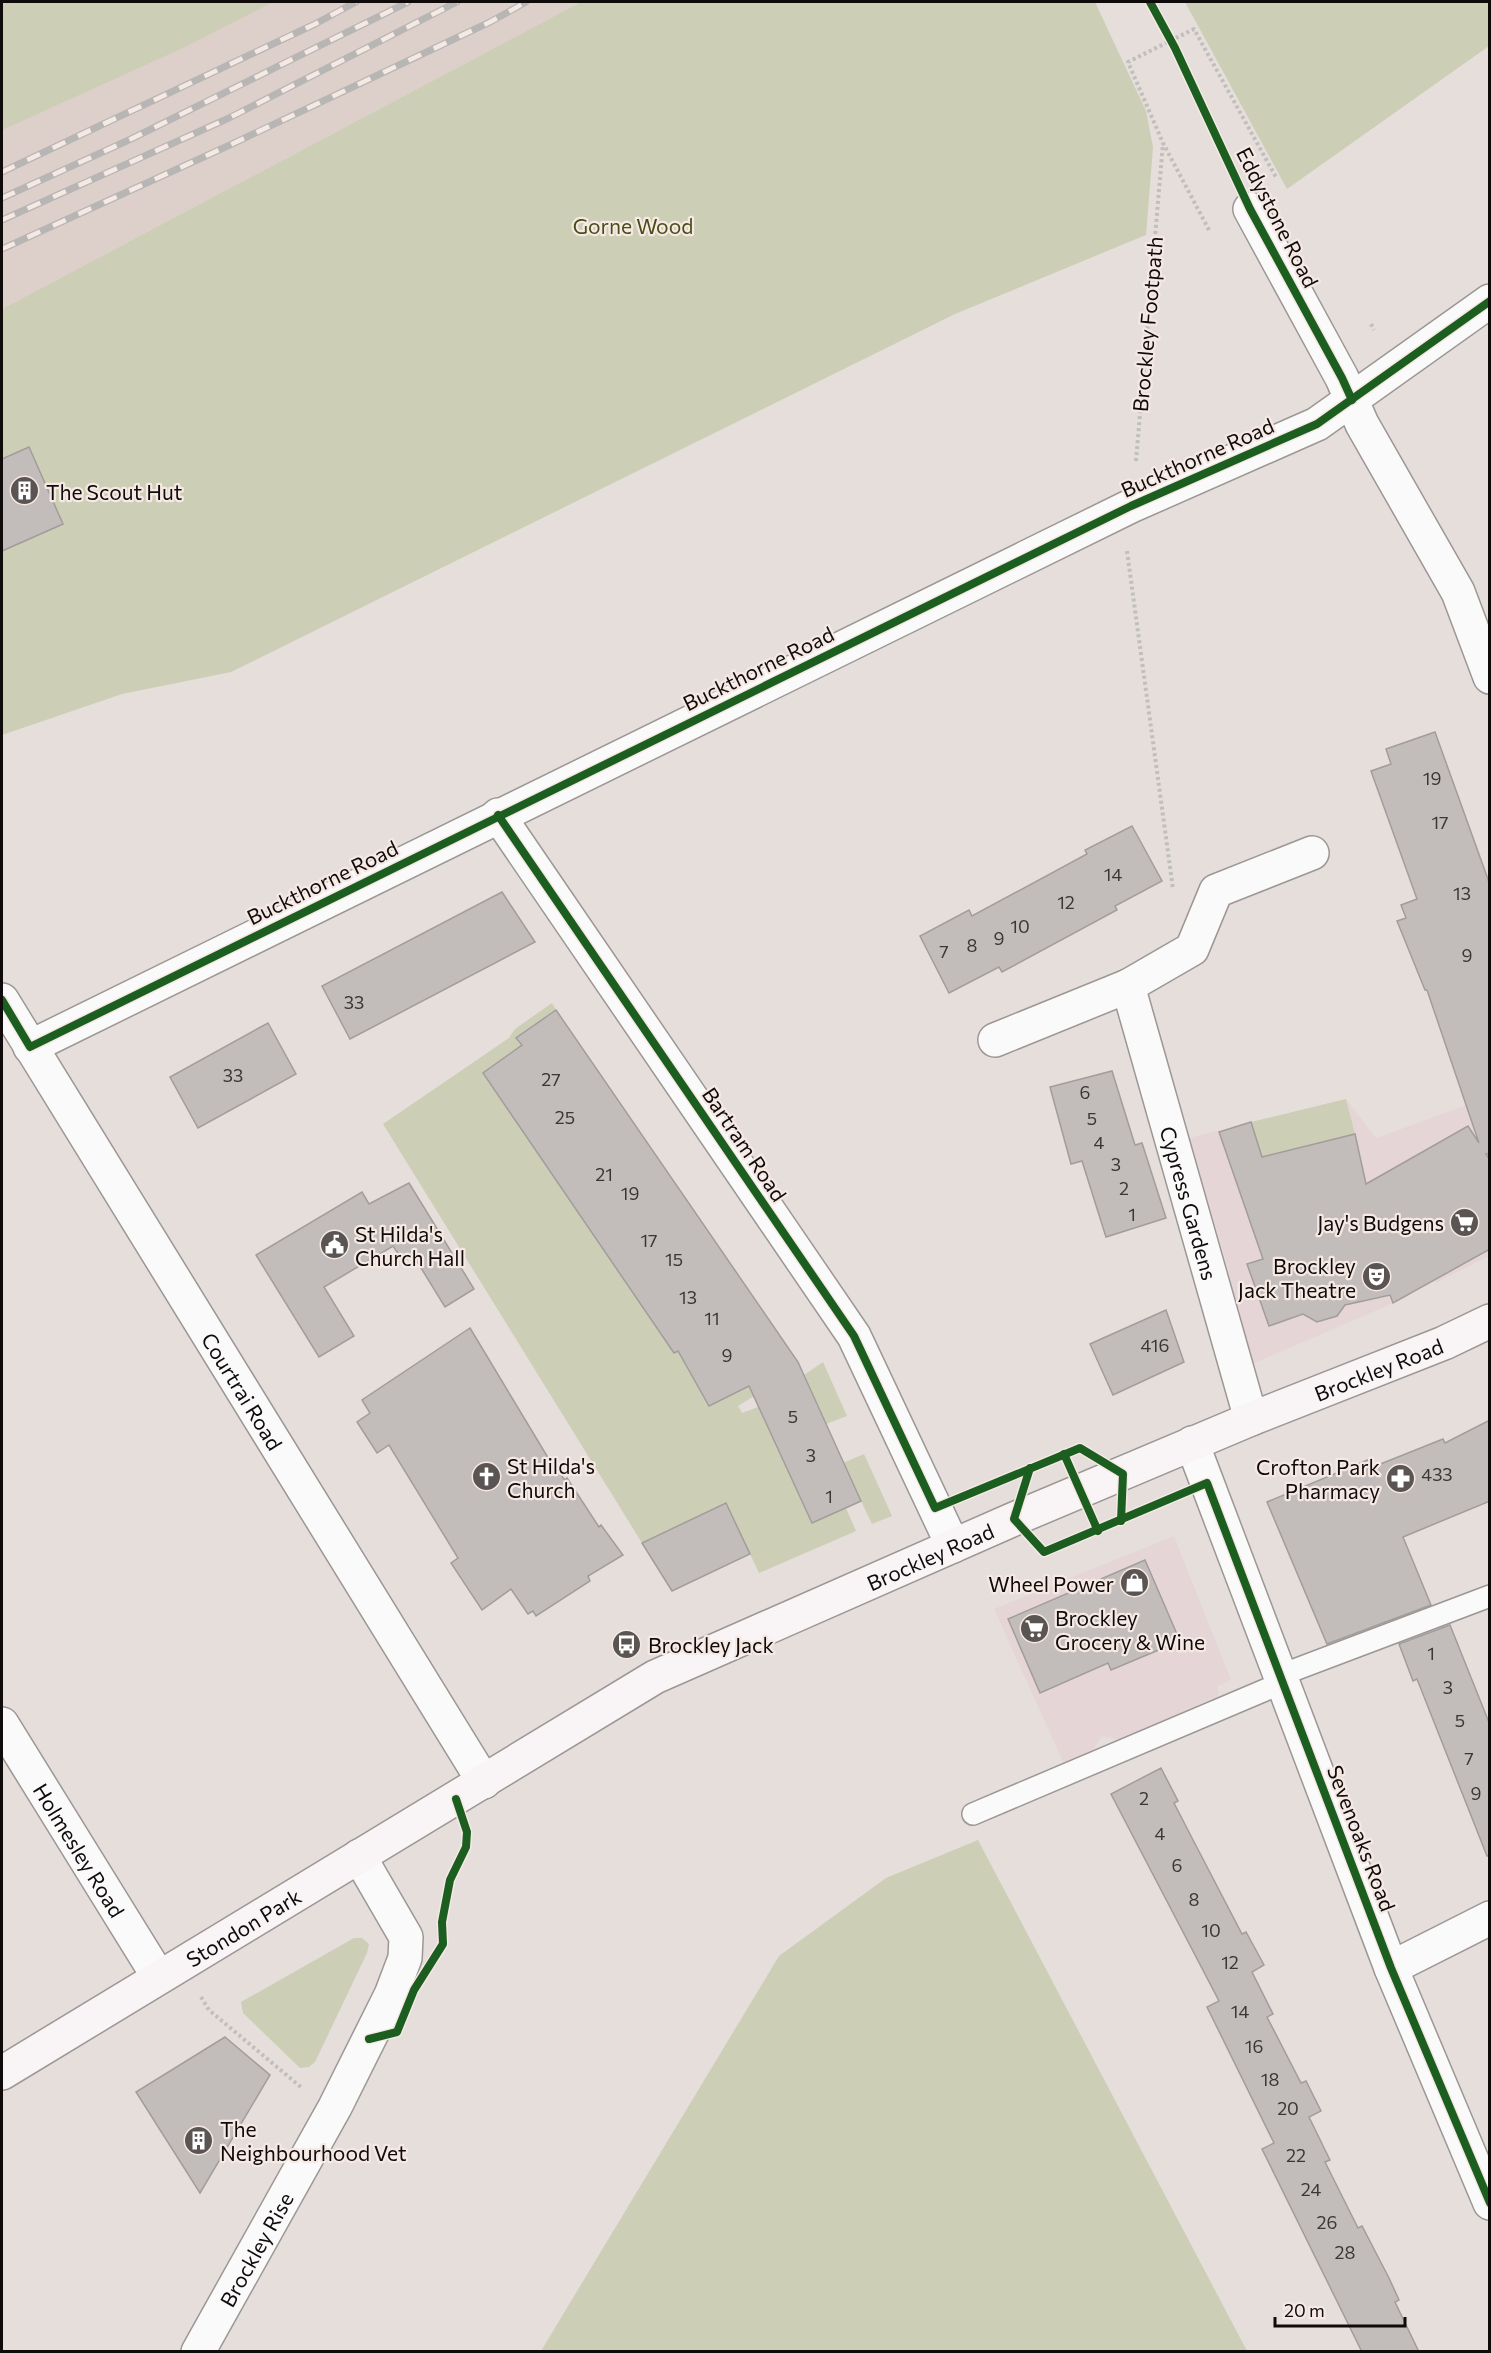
<svg xmlns="http://www.w3.org/2000/svg" width="1491" height="2353" font-family="Commissioner,sans-serif">
  <rect width="100%" height="100%" fill="#e5dedb"/>
  <g fill="#e6d5d7">
    <polygon points="1489,1097 1489,1256 1436,1283 1434,1280 1408,1292 1410,1296 1252,1364 1232,1293 1229,1271 1189,1138 1346,1099 1376,1138"/>
    <polygon points="1174,1536 1231,1680 1218,1686 1218,1700 1212,1698 1122,1740 1102,1736 1092,1752 1064,1764 994,1609"/>
  </g>
  <polygon fill="#ddcfc9" points="240,2 581,2 2,309 2,118"/>
  <g fill="#cdceb6">
    <polygon points="2,2 273,2 183,48 2,130"/>
    <polygon points="581,2 1095,2 1146,111 1153,147 1146,235 955,314 231,672 122,694 2,735 2,309"/>
    <polygon points="1185,2 1489,2 1489,46 1287,189"/>
    <polygon points="552,1003 556,1010 517,1038 522,1045 483,1073 552,1173 714,1329 698,1385 709,1406 753,1384 759,1393 738,1406 742,1413 758,1407 812,1523 846,1508 856,1531 759,1573 726,1503 642,1543 383,1124 509,1038 515,1029"/>
    <polygon points="1346,1099 1355,1134 1346,1137 1323,1158 1318,1142 1299,1148 1302,1157 1281,1215 1251,1122"/>
    <polygon points="823,1362 847,1416 826,1424 804,1375"/>
    <polygon points="864,1454 892,1516 872,1524 843,1463"/>
    <polygon points="978,1840 1247,2351 541,2351 779,1956 886,1878"/>
    <polygon points="354,1938 362,1938 369,1944 367,1953 315,2062 309,2067 300,2068 243,2013 241,2002"/>
  </g>
  <g fill="#c2bcbb" stroke="#a29d9b" stroke-width="1.5">
    <polygon points="29,447 63,524 2,551 2,459"/>
    <polygon points="1435,732 1490,885 1490,1153 1486,1154 1490,1160 1490,1249 1393,1303 1390,1295 1345,1305 1337,1316 1317,1322 1303,1314 1269,1326 1247,1264 1263,1259 1219,1132 1251,1122 1262,1157 1355,1134 1366,1184 1468,1126 1479,1143 1427,990 1425,990 1397,921 1406,918 1401,905 1417,899 1371,771 1391,764 1386,749"/>
    <polygon points="1132,826 1162,881 1115,906 1117,910 1002,972 999,967 949,993 920,936 969,910 972,916 1087,854 1085,850"/>
    <polygon points="502,892 535,942 350,1039 322,986"/>
    <polygon points="556,1010 798,1362 861,1501 812,1523 749,1386 709,1406 678,1351 674,1353 483,1073 522,1045 516,1038"/>
    <polygon points="268,1023 296,1074 198,1128 170,1077"/>
    <polygon points="1112,1071 1135,1145 1142,1143 1166,1218 1106,1237 1082,1161 1071,1164 1050,1087"/>
    <polygon points="409,1183 474,1289 445,1307 413,1255 403,1261 393,1246 324,1287 354,1336 319,1357 256,1255 362,1192 369,1204"/>
    <polygon points="1166,1310 1184,1362 1113,1395 1090,1344"/>
    <polygon points="470,1328 550,1461 565,1480 567,1478 599,1527 601,1525 623,1555 588,1576 590,1581 536,1616 533,1611 528,1614 511,1589 482,1610 451,1563 458,1558 389,1445 377,1453 357,1422 370,1413 362,1400"/>
    <polygon points="1490,1420 1490,1501 1403,1537 1431,1605 1327,1644 1267,1502 1370,1459 1373,1467 1443,1439 1445,1443"/>
    <polygon points="726,1503 750,1554 672,1591 642,1543"/>
    <polygon points="1145,1560 1180,1641 1111,1670 1108,1663 1040,1693 1008,1619"/>
    <polygon points="1450,1625 1490,1725 1490,1856 1487,1856 1417,1679 1413,1681 1399,1644"/>
    <polygon points="1161,1768 1178,1801 1174,1803 1192,1838 1242,1934 1246,1932 1264,1965 1252,1972 1273,2014 1267,2017 1301,2083 1306,2081 1321,2111 1309,2117 1330,2160 1325,2162 1358,2228 1362,2226 1389,2278 1399,2300 1395,2302 1419,2352 1362,2352 1262,2149 1274,2143 1207,2007 1219,2001 1111,1794"/>
    <polygon points="225,2037 270,2075 200,2193 136,2092"/>
  </g>
  <g fill="none" stroke-linecap="round" stroke-linejoin="round">
    <defs>
      <g id="lane">
        <polyline points="1281,1675 1490,1596"/>
        <polyline points="973,1814 1284,1682"/>
      </g>
      <g id="street">
        <polyline points="1250,209 1342,378 1362,424 1458,592 1490,677"/>
        <polyline points="498,815 854,1336 953,1546"/>
        <polyline points="1128,986 1192,949 1216,891 1312,853"/>
        <path id="s1" d="M 2,1000 L 484,1782"/>
        <path id="s2" d="M 995,1040 L 1128,986 L 1251,1419"/>
        <polyline points="30,1047 1131,506 1317,424 1490,301"/>
        <polyline points="1192,1443 1391,1968 1490,2203"/>
        <path id="s3" d="M 2,1724 L 158,1976"/>
        <polyline points="1391,1968 1490,1918"/>
        <path id="s4" d="M 198,2352 L 335,2107 L 391,1995 L 405,1958 L 406,1937 L 359,1856"/>
      </g>
      <g id="secondary">
        <path id="s5" d="M 2,2073 L 655,1677 L 1014,1519 L 1251,1419 L 1444,1343 L 1490,1321"/>
      </g>
    </defs>
    <use href="#lane" stroke="#9c9795" stroke-width="24"/>
    <use href="#street" stroke="#9c9795" stroke-width="36"/>
    <use href="#secondary" stroke="#9c9795" stroke-width="36"/>
    <g stroke="#c1bfbe" stroke-width="4" stroke-dasharray="3 3" stroke-linecap="butt">
      <polyline points="1209,230 1163,143 1128,62 1194,29 1277,179"/>
      <polyline points="1371,324 1374,330"/>
      <polyline points="1136,461 1163,143"/>
      <polyline points="1127,551 1173,889"/>
      <polyline points="201,1997 209,2010 302,2088"/>
    </g>
    <use href="#lane" stroke="#fbfafa" stroke-width="21"/>
    <use href="#street" stroke="#fbfafa" stroke-width="33"/>
    <use href="#secondary" stroke="#f9f5f6" stroke-width="33"/>
    <defs>
      <g id="rail">
        <polyline points="2,172 315,24 356,2"/>
        <polyline points="2,198 131,139 408,2"/>
        <polyline points="2,220 229,118 457,2"/>
        <polyline points="2,249 232,144 490,22 526,2"/>
      </g>
    </defs>
    <use href="#rail" stroke="#b8b6b5" stroke-width="7"/>
    <use href="#rail" stroke="#f6e9e4" stroke-width="4.5" stroke-dasharray="14" stroke-linecap="butt"/>
    <defs>
      <g id="cycleway">
        <polyline points="1150,2 1175,48 1250,209 1342,378 1352,400"/>
        <polyline points="498,815 854,1336 935,1508 1080,1448 1123,1474 1121,1521"/>
        <polyline points="2,1000 30,1047 1131,506 1317,424 1490,301"/>
        <polyline points="1064,1454 1098,1531"/>
        <polyline points="1030,1468 1014,1519 1044,1552 1207,1483 1391,1968 1490,2203"/>
        <polyline points="369,2039 397,2032 414,1990 443,1944 442,1922 450,1880 466,1847 467,1832 456,1799"/>
      </g>
    </defs>
    <use href="#cycleway" stroke="#f6e9e4" stroke-width="11"/>
    <use href="#cycleway" stroke="#1b5e20" stroke-width="8"/>
  </g>
  <defs>
    <symbol id="building-disc" viewBox="-11 -11 22 22"><circle r="9.5" fill="#5a5553" stroke="#f6e9e4"/><path d="M-4-6H4V6H1V3H-1V6H-4ZM-2.5-4.3h1.7v1.8h-1.7ZM.8-4.3h1.7v1.8H.8ZM-2.5-1h1.7V.8h-1.7ZM.8-1h1.7V.8H.8Z" fill="#fff"/></symbol>
    <symbol id="supermarket-disc" viewBox="-11 -11 22 22"><circle r="9.5" fill="#5a5553" stroke="#f6e9e4"/><path d="M-6-5.5h2.5l.6 2H6L4.5 2H-2.5L-4.4-4H-6ZM-1.5 3.2a1.3 1.3 0 1 0 .1 0ZM3 3.2a1.3 1.3 0 1 0 .1 0Z" fill="#fff"/></symbol>
    <symbol id="civic-disc" viewBox="-11 -11 22 22"><circle r="9.5" fill="#5a5553" stroke="#f6e9e4"/><path d="M-.6-6.5H3V-4.5H.6V-3L4-1V1h2V6H-6V1h2V-1L-.6-3ZM-1.2 2.5V6h2.4V2.5Z" fill="#fff"/></symbol>
    <symbol id="theatre-disc" viewBox="-11 -11 22 22"><circle r="9.5" fill="#5a5553" stroke="#f6e9e4"/><path d="M-5-5.5Q0-4 5-5.5V0Q5 5 0 6Q-5 5-5 0ZM-3.3-2.5H-1v1.5H-3.3ZM1-2.5H3.3v1.5H1ZM-2.8 1Q0 5.5 2.8 1Z" fill="#fff"/></symbol>
    <symbol id="church-disc" viewBox="-11 -11 22 22"><circle r="9.5" fill="#5a5553" stroke="#f6e9e4"/><path d="M-1.2-6h2.4v3.5h3.3v2.4h-3.3V6h-2.4V-.1h-3.3v-2.4h3.3Z" fill="#fff"/></symbol>
    <symbol id="pharmacy-disc" viewBox="-11 -11 22 22"><circle r="9.5" fill="#5a5553" stroke="#f6e9e4"/><path d="M-2-6h4v4h4v4h-4v4h-4v-4h-4v-4h4Z" fill="#fff"/></symbol>
    <symbol id="shop-disc" viewBox="-11 -11 22 22"><circle r="9.5" fill="#5a5553" stroke="#f6e9e4"/><path d="M-5-2.5h2.3a2.7 3.5 0 0 1 5.4 0H5L5.5 6h-11ZM-1.5-2.5h3a1.5 2.3 0 0 0-3 0Z" fill="#fff"/></symbol>
    <symbol id="bus-disc" viewBox="-11 -11 22 22"><circle r="9.5" fill="#5a5553" stroke="#f6e9e4"/><path d="M-5-6H5V4H4V6H2V4H-2V6H-4V4H-5ZM-3.5-4V0h7V-4ZM-3.5 1.2v1.5H-2V1.2ZM2 1.2v1.5H3.5V1.2Z" fill="#fff"/></symbol>
  </defs>
  <g fill-rule="evenodd">
    <use href="#building-disc" x="8" y="474" width="33" height="33"/>
    <use href="#supermarket-disc" x="1448" y="1206" width="33" height="33"/>
    <use href="#civic-disc" x="318" y="1228" width="33" height="33"/>
    <use href="#theatre-disc" x="1360" y="1260" width="33" height="33"/>
    <use href="#church-disc" x="470" y="1460" width="33" height="33"/>
    <use href="#pharmacy-disc" x="1384" y="1462" width="33" height="33"/>
    <use href="#shop-disc" x="1118" y="1566" width="33" height="33"/>
    <use href="#supermarket-disc" x="1018" y="1612" width="33" height="33"/>
    <use href="#bus-disc" x="610" y="1628" width="33" height="33"/>
    <use href="#building-disc" x="182" y="2124" width="33" height="33"/>
  </g>
  <g text-anchor="middle" dominant-baseline="central" stroke-width="4.5" stroke-linejoin="round" paint-order="stroke">
    <g font-size="18" fill="#3c3736">
      <text x="1432" y="778">19</text>
      <text x="1440" y="822">17</text>
      <text x="1113" y="874">14</text>
      <text x="1462" y="893">13</text>
      <text x="1066" y="902">12</text>
      <text x="1020" y="926">10</text>
      <text x="999" y="938">9</text>
      <text x="972" y="945">8</text>
      <text x="944" y="951">7</text>
      <text x="1467" y="955">9</text>
      <text x="354" y="1002">33</text>
      <text x="233" y="1075">33</text>
      <text x="551" y="1079">27</text>
      <text x="1085" y="1092">6</text>
      <text x="565" y="1117">25</text>
      <text x="1092" y="1118">5</text>
      <text x="1099" y="1142">4</text>
      <text x="1116" y="1164">3</text>
      <text x="604" y="1174">21</text>
      <text x="1124" y="1188">2</text>
      <text x="630" y="1193">19</text>
      <text x="1132" y="1214">1</text>
      <text x="649" y="1240">17</text>
      <text x="674" y="1259">15</text>
      <text x="688" y="1297">13</text>
      <text x="712" y="1318">11</text>
      <text x="1155" y="1345">416</text>
      <text x="727" y="1355">9</text>
      <text x="793" y="1416">5</text>
      <text x="811" y="1455">3</text>
      <text x="1437" y="1474">433</text>
      <text x="829" y="1496">1</text>
      <text x="1431" y="1653">1</text>
      <text x="1448" y="1687">3</text>
      <text x="1460" y="1720">5</text>
      <text x="1469" y="1758">7</text>
      <text x="1476" y="1793">9</text>
      <text x="1144" y="1798">2</text>
      <text x="1160" y="1833">4</text>
      <text x="1177" y="1865">6</text>
      <text x="1194" y="1899">8</text>
      <text x="1211" y="1930">10</text>
      <text x="1230" y="1962">12</text>
      <text x="1240" y="2011">14</text>
      <text x="1254" y="2046">16</text>
      <text x="1270" y="2079">18</text>
      <text x="1288" y="2108">20</text>
      <text x="1296" y="2155">22</text>
      <text x="1311" y="2189">24</text>
      <text x="1327" y="2222">26</text>
      <text x="1345" y="2252">28</text>
    </g>
    <g font-size="21" fill="#0f0b0a" stroke="#f6e9e4">
      <text transform="translate(1278 217) rotate(63)">Eddystone Road</text>
      <text transform="translate(1147 324) rotate(-85)">Brockley Footpath</text>
      <text transform="translate(1197 457) rotate(-24)">Buckthorne Road</text>
      <text transform="translate(758 668) rotate(-26)">Buckthorne Road</text>
      <text transform="translate(322 882) rotate(-26)">Buckthorne Road</text>
      <text transform="translate(745 1144) rotate(56)">Bartram Road</text>
      <text stroke="none"><textPath href="#s2" startOffset="369">Cypress Gardens</textPath></text>
      <text stroke="none"><textPath href="#s5" startOffset="1550">Brockley Road</textPath></text>
      <text stroke="none"><textPath href="#s1" startOffset="459">Courtrai Road</textPath></text>
      <text stroke="none"><textPath href="#s5" startOffset="1064">Brockley Road</textPath></text>
      <text transform="translate(1362 1838) rotate(69)">Sevenoaks Road</text>
      <text stroke="none"><textPath href="#s3" startOffset="148">Holmesley Road</textPath></text>
      <text stroke="none"><textPath href="#s5" startOffset="282">Stondon Park</textPath></text>
      <text stroke="none"><textPath href="#s4" startOffset="118">Brockley Rise</textPath></text>
    </g>
    <g font-size="21" fill="#494e18" stroke="#f6e9e4">
      <text x="633" y="225">Gorne Wood</text>
    </g>
    <g font-size="21" fill="#0f0b0a" stroke="#f6e9e4" text-anchor="start">
      <text x="46" y="491">The Scout Hut</text>
      <text x="1444" y="1222" text-anchor="end">Jay's Budgens</text>
      <text x="355" y="1233">St Hilda's<tspan x="355" dy="24">Church Hall</tspan></text>
      <text x="1356" y="1265" text-anchor="end">Brockley<tspan x="1356" dy="24">Jack Theatre</tspan></text>
      <text x="507" y="1465">St Hilda's<tspan x="507" dy="24">Church</tspan></text>
      <text x="1380" y="1466" text-anchor="end">Crofton Park<tspan x="1380" dy="24">Pharmacy</tspan></text>
      <text x="1114" y="1583" text-anchor="end">Wheel Power</text>
      <text x="1055" y="1617">Brockley<tspan x="1055" dy="24">Grocery &amp; Wine</tspan></text>
      <text x="648" y="1644">Brockley Jack</text>
      <text x="220" y="2128">The<tspan x="220" dy="24">Neighbourhood Vet</tspan></text>
    </g>
  </g>
  <rect width="1491" height="2353" fill="none" stroke="#0f0b0a" stroke-width="6"/>
  <path d="M1275 2317v9h130v-9" fill="none" stroke="#0f0b0a" stroke-width="3"/>
  <text x="1284" y="2317" font-size="18" fill="#0f0b0a" stroke="#f6e9e4" stroke-width="4.5" paint-order="stroke">20 m</text>
</svg>
